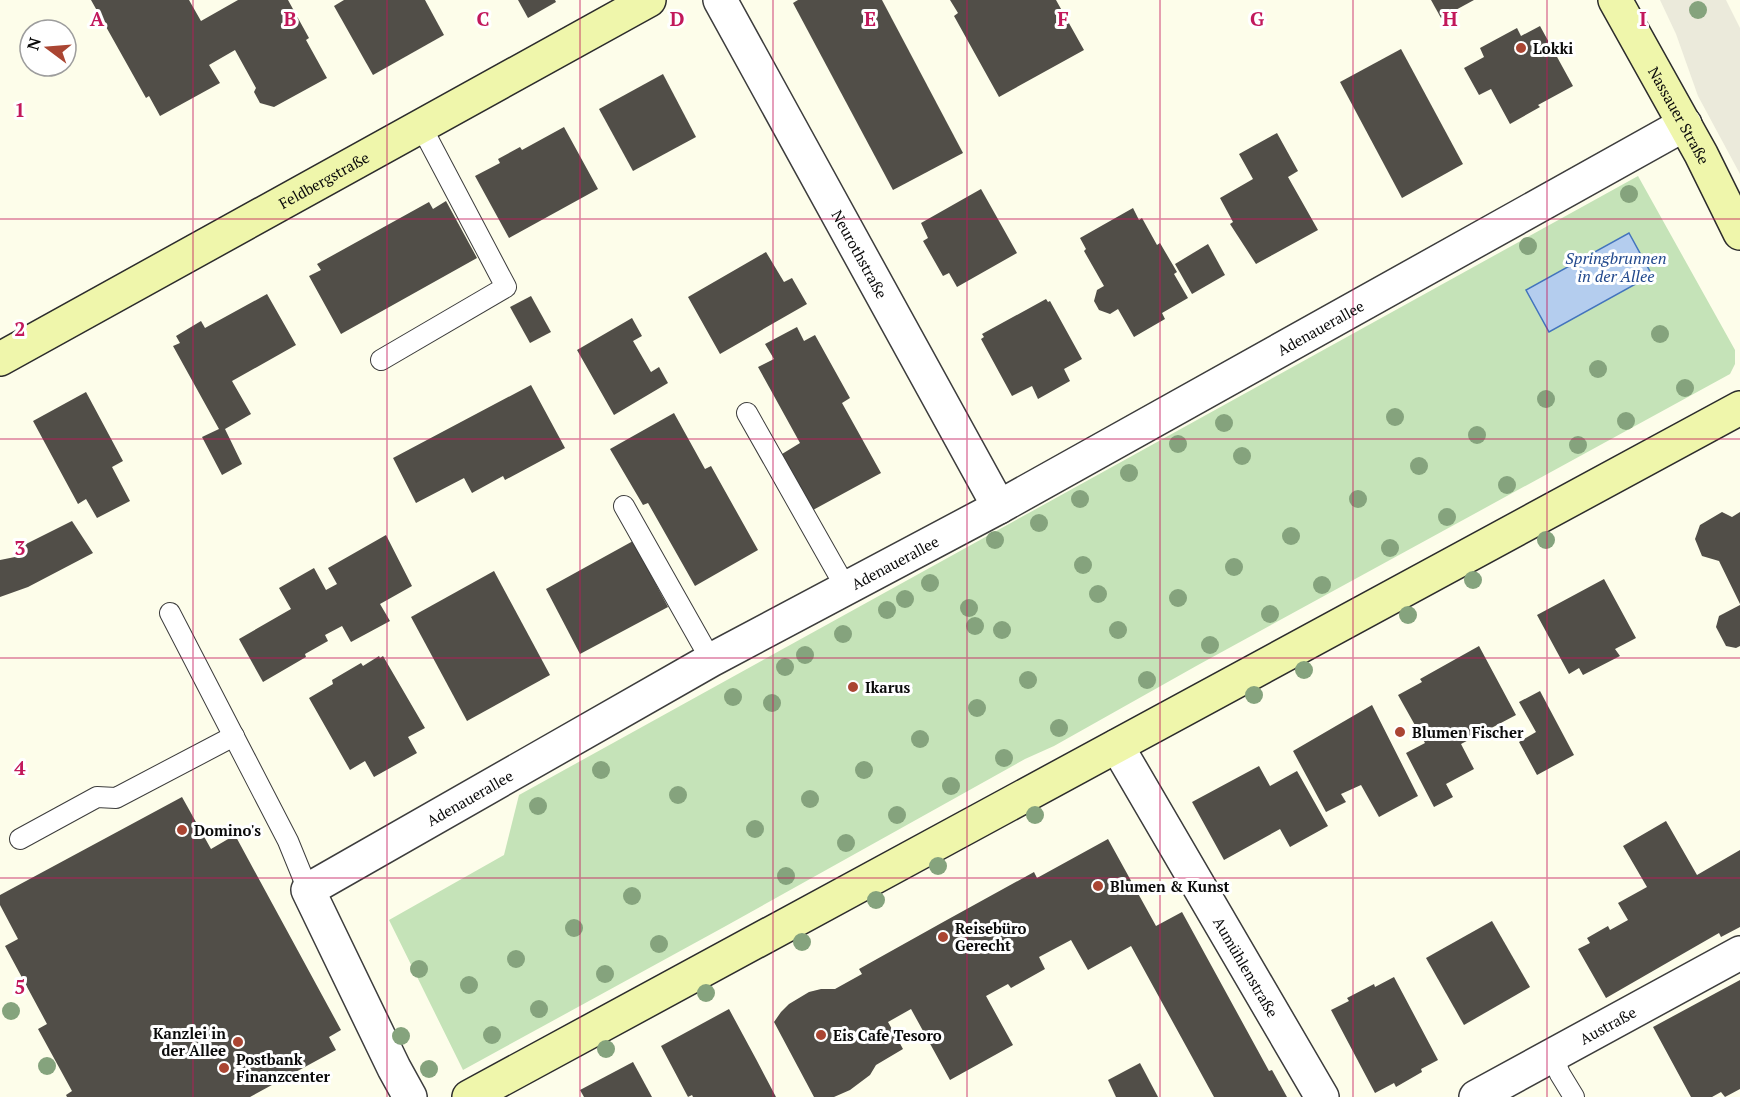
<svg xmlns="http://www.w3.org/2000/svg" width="1740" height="1097" font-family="'PT Serif',serif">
  <rect width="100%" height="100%" fill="#fdfdea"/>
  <polygon fill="#c5e3b8" points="1638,176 1735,350 1735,364 1730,374 1198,665 1054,746 1025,759 724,927 463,1070 389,920 504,855 519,795"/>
  <polygon fill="#ebeadb" points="1660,0 1726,0 1740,28 1740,174 1698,96 1676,34"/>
  <polygon fill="#b4cdee" stroke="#4374bd" stroke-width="1.5" points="1629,233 1652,275 1549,332 1526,290"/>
  <g fill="#514e48">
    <polygon points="91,0 189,0 201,21 238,0 288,0 309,38 306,40 327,78 274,107 260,103 254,92 256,88 235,50 209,65 220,83 160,116 149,96 146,98"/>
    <polygon points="344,0 425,0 444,35 373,75 334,6"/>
    <polygon points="518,0 555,0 556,2 528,18"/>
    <polygon points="798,0 882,0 963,153 893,190 793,3"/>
    <polygon points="950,0 1056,0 1084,50 999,97 954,16 958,13"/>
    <polygon points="1431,0 1474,0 1441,18"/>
    <polygon points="1540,26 1573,86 1538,105 1540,107 1510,124 1491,89 1479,95 1464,68 1484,57 1480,48 1517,28 1521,36"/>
    <polygon points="1401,49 1463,164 1402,198 1340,82"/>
    <polygon points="663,74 696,137 633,171 599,109"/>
    <polygon points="564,127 598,189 509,238 475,176 500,163 498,159 520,147 522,150"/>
    <polygon points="1277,133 1298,171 1288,177 1318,230 1256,264 1230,224 1233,222 1220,198 1253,179 1239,154"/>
    <polygon points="981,189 1017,253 957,287 949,273 943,276 923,241 928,238 921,223"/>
    <polygon points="446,201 477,258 341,334 309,276 321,270 317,264 429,202 433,209"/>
    <polygon points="1133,208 1139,220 1142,218 1157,245 1160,243 1177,272 1174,274 1188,298 1162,313 1165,319 1134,337 1118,309 1110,314 1099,310 1094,301 1097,290 1104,286 1084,251 1086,249 1080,238"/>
    <polygon points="1208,244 1225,275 1192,294 1175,264"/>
    <polygon points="766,252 784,282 792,278 807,304 720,354 688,297"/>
    <polygon points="267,294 296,345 232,381 251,414 225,429 242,464 222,475 202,437 219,429 173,346 180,343 176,336 201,321 205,328"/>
    <polygon points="531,296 551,332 530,343 510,307"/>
    <polygon points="1046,299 1048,302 1050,301 1082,359 1064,369 1070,381 1038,399 1032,386 1012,396 981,339 984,337 982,334"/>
    <polygon points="632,318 642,336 633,341 651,372 659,367 668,383 614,415 577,350"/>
    <polygon points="797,327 804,341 815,335 850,398 842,403 881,473 813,510 782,454 800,443 758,367 774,359 765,344"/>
    <polygon points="531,385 565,448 505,480 503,476 472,493 464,478 416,503 393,458"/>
    <polygon points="86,392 123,461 112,467 130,501 97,518 86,499 78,504 33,421"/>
    <polygon points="674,413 705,469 711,466 758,550 695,586 648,503 643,505 610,449"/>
    <polygon points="1722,512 1732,517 1740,512 1740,604 1719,561 1702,556 1695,539 1700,525"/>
    <polygon points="72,521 93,553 28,587 0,597 0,560 15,557 16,549"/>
    <polygon points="386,535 412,586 380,604 390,621 351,642 342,626 325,635 328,641 305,654 306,657 263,682 239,639 291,609 279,588 314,568 326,590 337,584 328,568"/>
    <polygon points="633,541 668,607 580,654 546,589"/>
    <polygon points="494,571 550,675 467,721 411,617"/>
    <polygon points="1604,579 1636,638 1615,649 1620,656 1583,675 1579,668 1569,674 1537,615"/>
    <polygon points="1740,605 1740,646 1736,648 1726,646 1716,627 1719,616"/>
    <polygon points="1479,646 1516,715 1461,744 1474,769 1446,784 1453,797 1434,807 1406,753 1425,743 1398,695 1422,682 1420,679"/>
    <polygon points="379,656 380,658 383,656 425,728 408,737 417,753 374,777 365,761 350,770 309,698 333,684 332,680 361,663 363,666"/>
    <polygon points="1540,691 1574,755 1537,775 1519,742 1536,732 1519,702"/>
    <polygon points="1372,705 1418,796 1379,817 1361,785 1341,794 1346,802 1326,812 1293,751"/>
    <polygon points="1259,766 1270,786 1297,771 1328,826 1290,847 1280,829 1224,860 1192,802"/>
    <polygon points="182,797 211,849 235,835 341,1030 329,1037 336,1050 250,1097 67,1097 66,1095 72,1091 38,1029 47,1024 5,946 18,939 0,905 0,895"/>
    <polygon points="1666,821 1697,875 1740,850 1740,927 1721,937 1719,933 1606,998 1578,949 1590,943 1587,938 1608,926 1610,930 1628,920 1618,903 1647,887 1623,846"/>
    <polygon points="1108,839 1156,926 1182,912 1269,1071 1272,1070 1287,1097 1214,1097 1131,946 1088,970 1071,940 1039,957 1045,969 1011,988 1008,984 986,996 1013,1045 950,1080 911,1009 888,1022 903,1049 876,1065 870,1075 850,1090 834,1097 814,1097 774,1022 781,1012 789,1004 809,992 821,989 835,989 862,974 859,969 945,921 1034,872 1037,878"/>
    <polygon points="1492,921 1530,987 1464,1025 1426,958"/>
    <polygon points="1394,977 1438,1060 1421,1069 1422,1072 1396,1087 1394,1083 1375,1093 1331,1010 1349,1001 1347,998 1374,984 1375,987"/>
    <polygon points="1740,980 1740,1089 1725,1097 1721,1092 1712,1097 1691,1097 1653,1027"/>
    <polygon points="729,1009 756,1059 776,1097 693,1097 692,1095 688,1097 661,1046"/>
    <polygon points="633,1062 652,1097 584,1097 580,1090"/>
    <polygon points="1140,1063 1158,1097 1116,1097 1108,1080"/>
  </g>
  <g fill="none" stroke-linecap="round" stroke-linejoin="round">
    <defs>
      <g id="lane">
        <polyline points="381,360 506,287 421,126"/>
        <polyline points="747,413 846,588"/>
        <polyline points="624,506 711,660"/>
        <polyline points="170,613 288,841 308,890"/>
        <polyline points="20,839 97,797 116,798 234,736"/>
        <polyline points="1552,1055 1560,1074 1574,1097"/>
      </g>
      <g id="street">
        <path id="s1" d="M 720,0 L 999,507"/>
        <path id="s2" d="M 1117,746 L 1322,1097"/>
        <path id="s3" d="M 410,1097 L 394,1068 L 308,890 L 711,660 L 999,507 L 1685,124"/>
        <path id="s4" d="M 1476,1097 L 1740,953"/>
      </g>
      <g id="secondary">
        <path id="s5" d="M 1615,0 L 1701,154 L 1740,233"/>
        <path id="s6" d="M 0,359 L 649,0"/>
        <polyline points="469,1097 1740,408"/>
      </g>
    </defs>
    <use href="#lane" stroke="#3d3d3d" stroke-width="22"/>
    <use href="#street" stroke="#3d3d3d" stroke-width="36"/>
    <use href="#secondary" stroke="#2c2c2c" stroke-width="36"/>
    <use href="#lane" stroke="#fff" stroke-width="20"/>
    <use href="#street" stroke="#fff" stroke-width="33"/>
    <use href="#secondary" stroke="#eff6ab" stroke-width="33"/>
  </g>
  <g fill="#85a37d">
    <circle cx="1698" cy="10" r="9"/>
    <circle cx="1629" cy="194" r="9"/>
    <circle cx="1528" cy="246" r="9"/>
    <circle cx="1660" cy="334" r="9"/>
    <circle cx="1598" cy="369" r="9"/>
    <circle cx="1685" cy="388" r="9"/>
    <circle cx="1546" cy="399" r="9"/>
    <circle cx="1395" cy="417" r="9"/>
    <circle cx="1626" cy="421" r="9"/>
    <circle cx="1224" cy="423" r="9"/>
    <circle cx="1477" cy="435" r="9"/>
    <circle cx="1178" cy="444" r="9"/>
    <circle cx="1578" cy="445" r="9"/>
    <circle cx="1242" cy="456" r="9"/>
    <circle cx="1419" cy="466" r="9"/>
    <circle cx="1129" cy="473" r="9"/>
    <circle cx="1507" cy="485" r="9"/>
    <circle cx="1080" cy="499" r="9"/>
    <circle cx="1358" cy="499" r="9"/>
    <circle cx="1447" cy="517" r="9"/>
    <circle cx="1039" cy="523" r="9"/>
    <circle cx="1291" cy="536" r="9"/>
    <circle cx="995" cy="540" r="9"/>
    <circle cx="1546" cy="540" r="9"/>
    <circle cx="1390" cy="548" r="9"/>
    <circle cx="1083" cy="565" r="9"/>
    <circle cx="1234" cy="567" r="9"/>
    <circle cx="1473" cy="580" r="9"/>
    <circle cx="930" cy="583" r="9"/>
    <circle cx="1322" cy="585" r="9"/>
    <circle cx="1098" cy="594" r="9"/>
    <circle cx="1178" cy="598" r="9"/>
    <circle cx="905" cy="599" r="9"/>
    <circle cx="969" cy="608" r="9"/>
    <circle cx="887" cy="610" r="9"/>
    <circle cx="1270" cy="614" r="9"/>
    <circle cx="1408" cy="615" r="9"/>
    <circle cx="975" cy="626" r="9"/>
    <circle cx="1002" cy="630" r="9"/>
    <circle cx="1118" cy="630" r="9"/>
    <circle cx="843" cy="634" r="9"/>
    <circle cx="1210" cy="645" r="9"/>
    <circle cx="805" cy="655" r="9"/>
    <circle cx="785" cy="667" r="9"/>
    <circle cx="1304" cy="670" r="9"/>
    <circle cx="1028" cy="680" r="9"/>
    <circle cx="1147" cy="680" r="9"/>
    <circle cx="1254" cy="695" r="9"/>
    <circle cx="733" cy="697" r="9"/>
    <circle cx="772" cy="703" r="9"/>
    <circle cx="977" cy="708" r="9"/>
    <circle cx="1059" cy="728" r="9"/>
    <circle cx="920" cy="739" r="9"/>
    <circle cx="1004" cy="758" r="9"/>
    <circle cx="601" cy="770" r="9"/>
    <circle cx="864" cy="770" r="9"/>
    <circle cx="951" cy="786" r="9"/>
    <circle cx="678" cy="795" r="9"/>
    <circle cx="810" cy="799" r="9"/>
    <circle cx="538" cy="806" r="9"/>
    <circle cx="897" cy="815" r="9"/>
    <circle cx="1035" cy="815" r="9"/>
    <circle cx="755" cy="829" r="9"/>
    <circle cx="846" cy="843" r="9"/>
    <circle cx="938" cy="866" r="9"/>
    <circle cx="786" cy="876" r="9"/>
    <circle cx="632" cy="896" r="9"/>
    <circle cx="876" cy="900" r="9"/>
    <circle cx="574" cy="928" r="9"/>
    <circle cx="802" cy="942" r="9"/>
    <circle cx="659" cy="944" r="9"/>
    <circle cx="516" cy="959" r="9"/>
    <circle cx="419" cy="969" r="9"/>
    <circle cx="605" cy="974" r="9"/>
    <circle cx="469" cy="985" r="9"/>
    <circle cx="706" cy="993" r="9"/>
    <circle cx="539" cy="1009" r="9"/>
    <circle cx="11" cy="1011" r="9"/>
    <circle cx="492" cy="1035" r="9"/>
    <circle cx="401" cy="1036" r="9"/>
    <circle cx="606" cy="1049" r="9"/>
    <circle cx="47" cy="1066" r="9"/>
    <circle cx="429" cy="1069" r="9"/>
  </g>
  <path fill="none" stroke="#c2185b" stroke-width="1.5" stroke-opacity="0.55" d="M 193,0 L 193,1097M 387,0 L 387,1097M 580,0 L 580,1097M 773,0 L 773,1097M 967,0 L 967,1097M 1160,0 L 1160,1097M 1353,0 L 1353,1097M 1547,0 L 1547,1097M 0,219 L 1740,219M 0,439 L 1740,439M 0,658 L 1740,658M 0,878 L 1740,878"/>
  <g fill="#aa4532" stroke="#fff" stroke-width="2">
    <circle cx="1521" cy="48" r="6"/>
    <circle cx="853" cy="687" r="6"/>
    <circle cx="1400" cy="732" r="6"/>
    <circle cx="182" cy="830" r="6"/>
    <circle cx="1098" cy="886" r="6"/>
    <circle cx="943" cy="937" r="6"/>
    <circle cx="821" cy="1035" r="6"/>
    <circle cx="238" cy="1042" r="6"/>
    <circle cx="224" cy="1068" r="6"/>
  </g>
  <g text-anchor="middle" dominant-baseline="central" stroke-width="6" stroke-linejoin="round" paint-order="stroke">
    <g font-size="15" font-weight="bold" fill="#0a0a0a" stroke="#fff" text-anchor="start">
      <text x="1533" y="48">Lokki</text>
      <text x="865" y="687">Ikarus</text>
      <text x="1412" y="732">Blumen Fischer</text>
      <text x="194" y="830">Domino's</text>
      <text x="1110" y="886">Blumen &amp; Kunst</text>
      <text x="955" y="928">Reisebüro<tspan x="955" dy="17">Gerecht</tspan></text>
      <text x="226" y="1033" text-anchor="end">Kanzlei in<tspan x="226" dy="17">der Allee</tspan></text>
      <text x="833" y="1035">Eis Cafe Tesoro</text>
      <text x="236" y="1059">Postbank<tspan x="236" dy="17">Finanzcenter</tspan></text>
    </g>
    <g font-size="15" fill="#0a0a0a" stroke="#fff">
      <text stroke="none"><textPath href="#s5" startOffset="132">Nassauer Straße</textPath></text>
      <text stroke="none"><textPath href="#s6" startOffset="370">Feldbergstraße</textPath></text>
      <text stroke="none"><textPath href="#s1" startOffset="290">Neurothstraße</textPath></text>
      <text stroke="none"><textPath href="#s3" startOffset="1389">Adenauerallee</textPath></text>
      <text stroke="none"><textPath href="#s3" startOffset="903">Adenauerallee</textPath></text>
      <text stroke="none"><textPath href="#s3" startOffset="417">Adenauerallee</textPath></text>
      <text stroke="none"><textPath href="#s2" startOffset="256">Aumühlenstraße</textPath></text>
      <text stroke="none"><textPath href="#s4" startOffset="150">Austraße</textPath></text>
    </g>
    <g font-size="16" font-style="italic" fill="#22498d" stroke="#fff">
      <text x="1616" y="258">Springbrunnen<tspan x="1616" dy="18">in der Allee</tspan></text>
    </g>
  </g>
  <g font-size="20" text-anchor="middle" font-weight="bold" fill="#c2185b" stroke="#fff" stroke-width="6" stroke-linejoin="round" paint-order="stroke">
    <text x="97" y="26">A</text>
    <text x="290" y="26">B</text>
    <text x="483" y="26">C</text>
    <text x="677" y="26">D</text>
    <text x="870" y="26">E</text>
    <text x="1063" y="26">F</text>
    <text x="1257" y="26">G</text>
    <text x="1450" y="26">H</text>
    <text x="1643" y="26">I</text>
    <text x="20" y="117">1</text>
    <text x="20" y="336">2</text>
    <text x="20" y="555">3</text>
    <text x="20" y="775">4</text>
    <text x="20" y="994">5</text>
  </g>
  <g transform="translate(48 48) rotate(286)"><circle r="28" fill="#ffffff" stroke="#9d9d9d" stroke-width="1.5"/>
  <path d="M0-4.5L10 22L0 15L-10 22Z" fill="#aa4532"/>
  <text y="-9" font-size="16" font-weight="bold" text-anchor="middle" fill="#0a0a0a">N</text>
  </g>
</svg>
